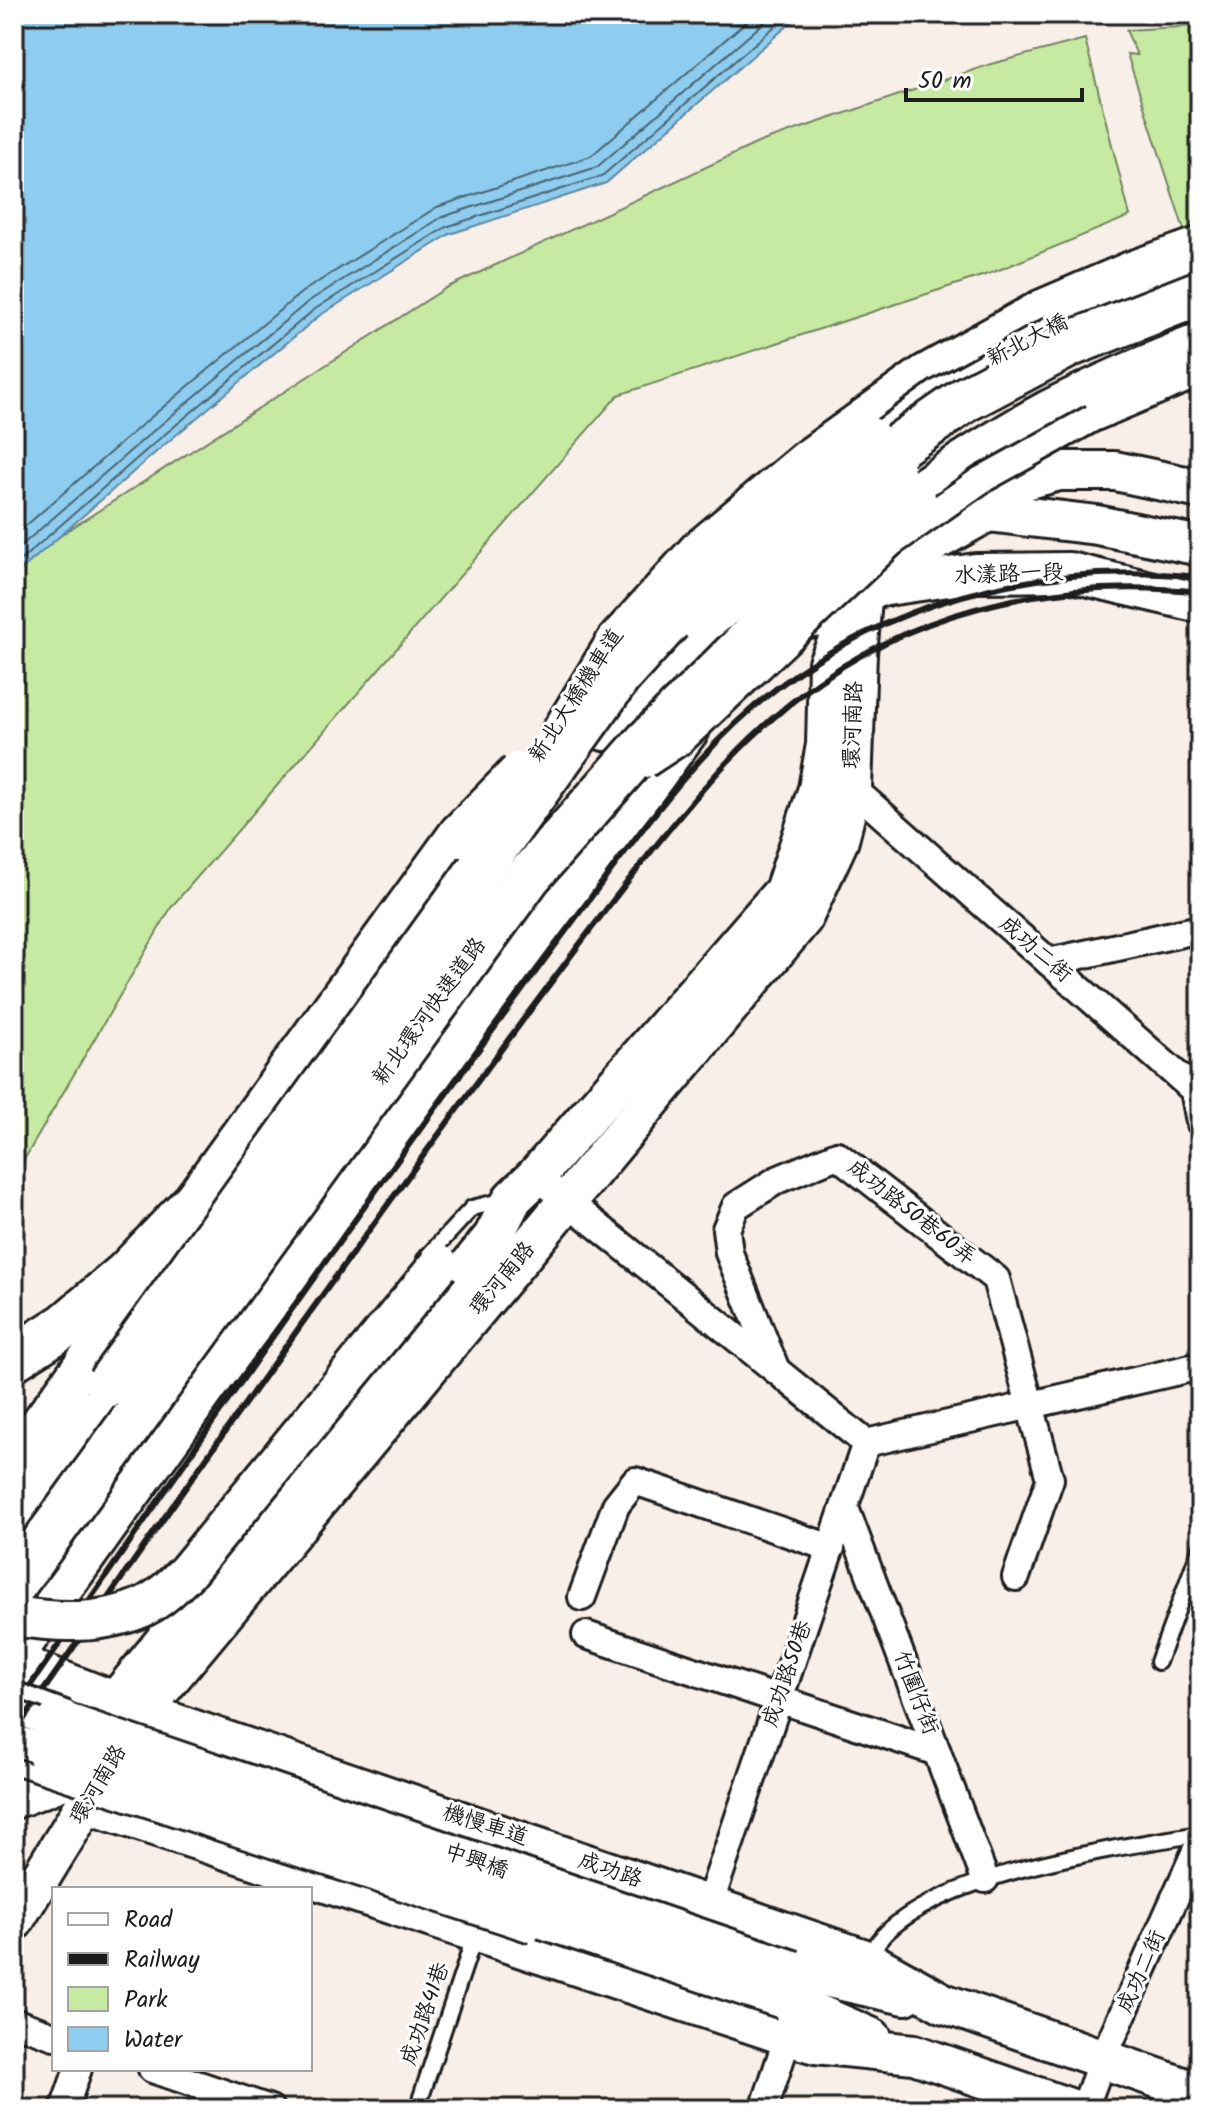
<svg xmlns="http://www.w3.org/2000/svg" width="1214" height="2123" font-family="Kalam,'LXGW WenKai TC',sans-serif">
  <rect width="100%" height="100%" fill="#f8efe8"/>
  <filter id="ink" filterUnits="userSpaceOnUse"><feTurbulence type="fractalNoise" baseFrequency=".0125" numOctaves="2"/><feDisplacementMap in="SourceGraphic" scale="16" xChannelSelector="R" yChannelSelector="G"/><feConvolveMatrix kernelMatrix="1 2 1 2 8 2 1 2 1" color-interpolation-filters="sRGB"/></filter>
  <g filter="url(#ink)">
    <g fill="#c7eaa3" stroke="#728360" stroke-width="2">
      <polygon points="1200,26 1200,279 1127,54 1137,55 1126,30"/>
      <polygon points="1085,39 1130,216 994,272 618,395 172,906 14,1177 14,565 446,288 760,142 991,64"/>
    </g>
    <polygon fill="#8ecdef" stroke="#60869b" stroke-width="2" points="14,14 801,14 606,183 450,234 319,316 163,446 14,576"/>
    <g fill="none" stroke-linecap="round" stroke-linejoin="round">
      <g stroke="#4a6370" stroke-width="2">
        <polyline points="14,536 144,423 302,292 437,207 591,156 755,14"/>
        <polyline points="14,552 152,432 309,301 442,217 597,167 774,14"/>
        <polyline points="14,566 158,440 315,309 446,227 602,176 789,14"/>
      </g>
      <defs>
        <g id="lane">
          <polyline points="425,1259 472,1208 505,1200"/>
          <polyline points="1158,1662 1200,1548"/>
          <path d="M 865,1959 C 872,1951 878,1942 884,1935 C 945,1872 1115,1848 1200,1834"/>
          <polyline points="417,2109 475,1935"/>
        </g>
        <g id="street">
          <polyline points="1039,304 1130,265 1200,240"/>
          <polyline points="1093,418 1200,373"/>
          <polyline points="852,788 1194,1090 1200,1122"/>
          <polyline points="1049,962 1200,929"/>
          <polyline points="536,1176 866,1443"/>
          <polyline points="776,1370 729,1253 726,1229 736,1206 777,1180 837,1155 996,1279 1050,1479 1016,1577"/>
          <polyline points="866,1443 1200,1366"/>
          <polyline points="845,1508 985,1879"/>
          <polyline points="582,1597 616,1505 635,1481 831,1548"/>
          <polyline points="586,1635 937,1752"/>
          <polyline points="709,1905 866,1443"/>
          <polyline points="14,2022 54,2036"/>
          <polyline points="152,2069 270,2109"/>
          <polyline points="64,2109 78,2069"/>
          <polyline points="764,2109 788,2036"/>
          <polyline points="1084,2109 1103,2058 1200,1842"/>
        </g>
        <g id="secondary">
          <polyline points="970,515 988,512 1097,525 1200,546"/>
          <polyline points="873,588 976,573 1069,572 1200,603"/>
          <polyline points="814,618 925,547 988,512 1011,484 1059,471 1115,471 1200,489"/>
          <polyline points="14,1473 39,1425 164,1255"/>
          <polyline points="14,1657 206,1389 690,729"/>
          <polyline points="14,1662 142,1712 865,1959 943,2003 1200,2093"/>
          <polyline points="115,1702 493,1237 513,1198 536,1176 784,891 818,789 826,745 828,663 851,613"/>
          <polyline points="14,1703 58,1720"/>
          <polyline points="14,1745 47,1754"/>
          <polyline points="14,1799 100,1766"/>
          <polyline points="88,1804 788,2036 816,2044 914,2054 1072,2109"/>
          <polyline points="14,1921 142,1712 803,918 839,840 852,788 857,654 863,589"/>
          <polyline points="793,1970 905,1995"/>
          <polyline points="783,1999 872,2038"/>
        </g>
        <g id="highway">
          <path d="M 868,439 C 914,407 959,376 1008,350 C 1069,316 1135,291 1200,265"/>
          <path d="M 913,498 C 957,468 1001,439 1049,413 C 1098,388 1149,366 1200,346"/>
          <polyline points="605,728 628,698 702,621"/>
          <polyline points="14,1358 66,1325 127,1273 196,1201 461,835"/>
          <polyline points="14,1527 87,1422 139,1373"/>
        </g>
      </defs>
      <use href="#lane" stroke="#1c1c1c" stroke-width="20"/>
      <use href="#street" stroke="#1c1c1c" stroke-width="32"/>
      <use href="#secondary" stroke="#1c1c1c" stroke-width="44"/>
      <use href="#highway" stroke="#1c1c1c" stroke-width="50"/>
      <use href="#lane" stroke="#fff" stroke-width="14"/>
      <use href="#street" stroke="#fff" stroke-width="26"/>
      <use href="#secondary" stroke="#fff" stroke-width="38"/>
      <use href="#highway" stroke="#fff" stroke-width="44"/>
      <g stroke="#1c1c1c" stroke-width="6">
        <path d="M 14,1709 C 179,1471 342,1233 514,1000 C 548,954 583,908 618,861 C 671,791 723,725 796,674 C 914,592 1058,562 1200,577"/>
        <path d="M 14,1733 C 174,1502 336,1273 503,1047 C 551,982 599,917 650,853 C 702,788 750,730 820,681 C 931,604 1067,578 1200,592"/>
      </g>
      <defs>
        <g id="lane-bridge">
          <polyline points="14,1689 68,1709"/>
          <polyline points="14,1766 531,1935"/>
        </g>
        <g id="street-bridge">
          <polyline points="550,739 611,638 694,546 803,455 922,369 1039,304"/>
          <polyline points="646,764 681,741 891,543 981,480 1093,418"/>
        </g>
        <g id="secondary-bridge">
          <path d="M 14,1616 C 57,1623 102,1625 143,1607 C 160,1599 174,1585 187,1572 L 439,1265"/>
          <polyline points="58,1720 793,1970"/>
          <polyline points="47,1754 783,1999"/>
        </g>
        <g id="highway-bridge">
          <polyline points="851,479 966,399 1070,344 1200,293"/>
          <polyline points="702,621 892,472"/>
          <polyline points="461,835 521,774"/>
          <polyline points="109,1384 619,676 746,536 868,439"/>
          <polyline points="14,1584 528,877 647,742 796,594 913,498"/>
        </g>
      </defs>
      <use href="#lane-bridge" stroke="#1c1c1c" stroke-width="20" stroke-linecap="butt"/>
      <use href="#street-bridge" stroke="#1c1c1c" stroke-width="32" stroke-linecap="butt"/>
      <use href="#secondary-bridge" stroke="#1c1c1c" stroke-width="44" stroke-linecap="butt"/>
      <use href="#highway-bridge" stroke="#1c1c1c" stroke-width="50" stroke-linecap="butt"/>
      <use href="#lane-bridge" stroke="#fff" stroke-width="14"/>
      <use href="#street-bridge" stroke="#fff" stroke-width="26"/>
      <use href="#secondary-bridge" stroke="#fff" stroke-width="38"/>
      <use href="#highway-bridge" stroke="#fff" stroke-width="44"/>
    </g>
  </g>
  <g text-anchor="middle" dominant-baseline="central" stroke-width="6" stroke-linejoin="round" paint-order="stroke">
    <g font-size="22" fill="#1c1c1c" stroke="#fff">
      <text transform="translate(1028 341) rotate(-27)">新北大橋</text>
      <text transform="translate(1009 575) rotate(-2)">水漾路一段</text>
      <text transform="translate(577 696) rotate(-57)">新北大橋機車道</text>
      <text transform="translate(854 725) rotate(-88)">環河南路</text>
      <text transform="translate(1035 950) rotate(41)">成功二街</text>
      <text transform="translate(430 1012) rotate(-54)">新北環河快速道路</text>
      <text transform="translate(911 1213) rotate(38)">成功路50巷60弄</text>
      <text transform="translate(503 1279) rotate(-50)">環河南路</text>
      <text transform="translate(788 1674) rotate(-71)">成功路50巷</text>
      <text transform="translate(915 1693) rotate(69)">竹圍仔街</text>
      <text transform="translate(99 1785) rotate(-59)">環河南路</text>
      <text transform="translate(485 1826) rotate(18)">機慢車道</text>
      <text transform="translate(476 1862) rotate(19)">中興橋</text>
      <text transform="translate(610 1871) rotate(19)">成功路</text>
      <text transform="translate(1142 1972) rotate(-66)">成功二街</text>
      <text transform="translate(426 2014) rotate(-71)">成功路41巷</text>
    </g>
  </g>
  <rect width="1214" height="2123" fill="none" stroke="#fff" stroke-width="48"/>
  <rect x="24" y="24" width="1166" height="2075" fill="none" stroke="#1c1c1c" stroke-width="3" filter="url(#ink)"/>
  <rect x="52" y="1887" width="260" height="184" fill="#ffffff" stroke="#a4a4a4" stroke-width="2"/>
  <rect x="68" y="1913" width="40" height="12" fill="#ffffff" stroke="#a4a4a4" stroke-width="2"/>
  <text x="124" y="1927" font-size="24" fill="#1c1c1c">Road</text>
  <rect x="68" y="1953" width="40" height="12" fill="#1c1c1c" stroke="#a4a4a4" stroke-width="2"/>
  <text x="124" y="1967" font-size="24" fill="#1c1c1c">Railway</text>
  <rect x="68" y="1987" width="40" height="24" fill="#c7eaa3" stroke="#a4a4a4" stroke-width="2"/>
  <text x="124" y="2007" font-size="24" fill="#1c1c1c">Park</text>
  <rect x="68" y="2027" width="40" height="24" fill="#8ecdef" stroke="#a4a4a4" stroke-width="2"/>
  <text x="124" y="2047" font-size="24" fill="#1c1c1c">Water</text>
  <path d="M906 88v12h176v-12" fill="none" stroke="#1c1c1c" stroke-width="4"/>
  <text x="918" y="88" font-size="24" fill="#1c1c1c" stroke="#ffffff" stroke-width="6" paint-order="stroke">50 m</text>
</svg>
